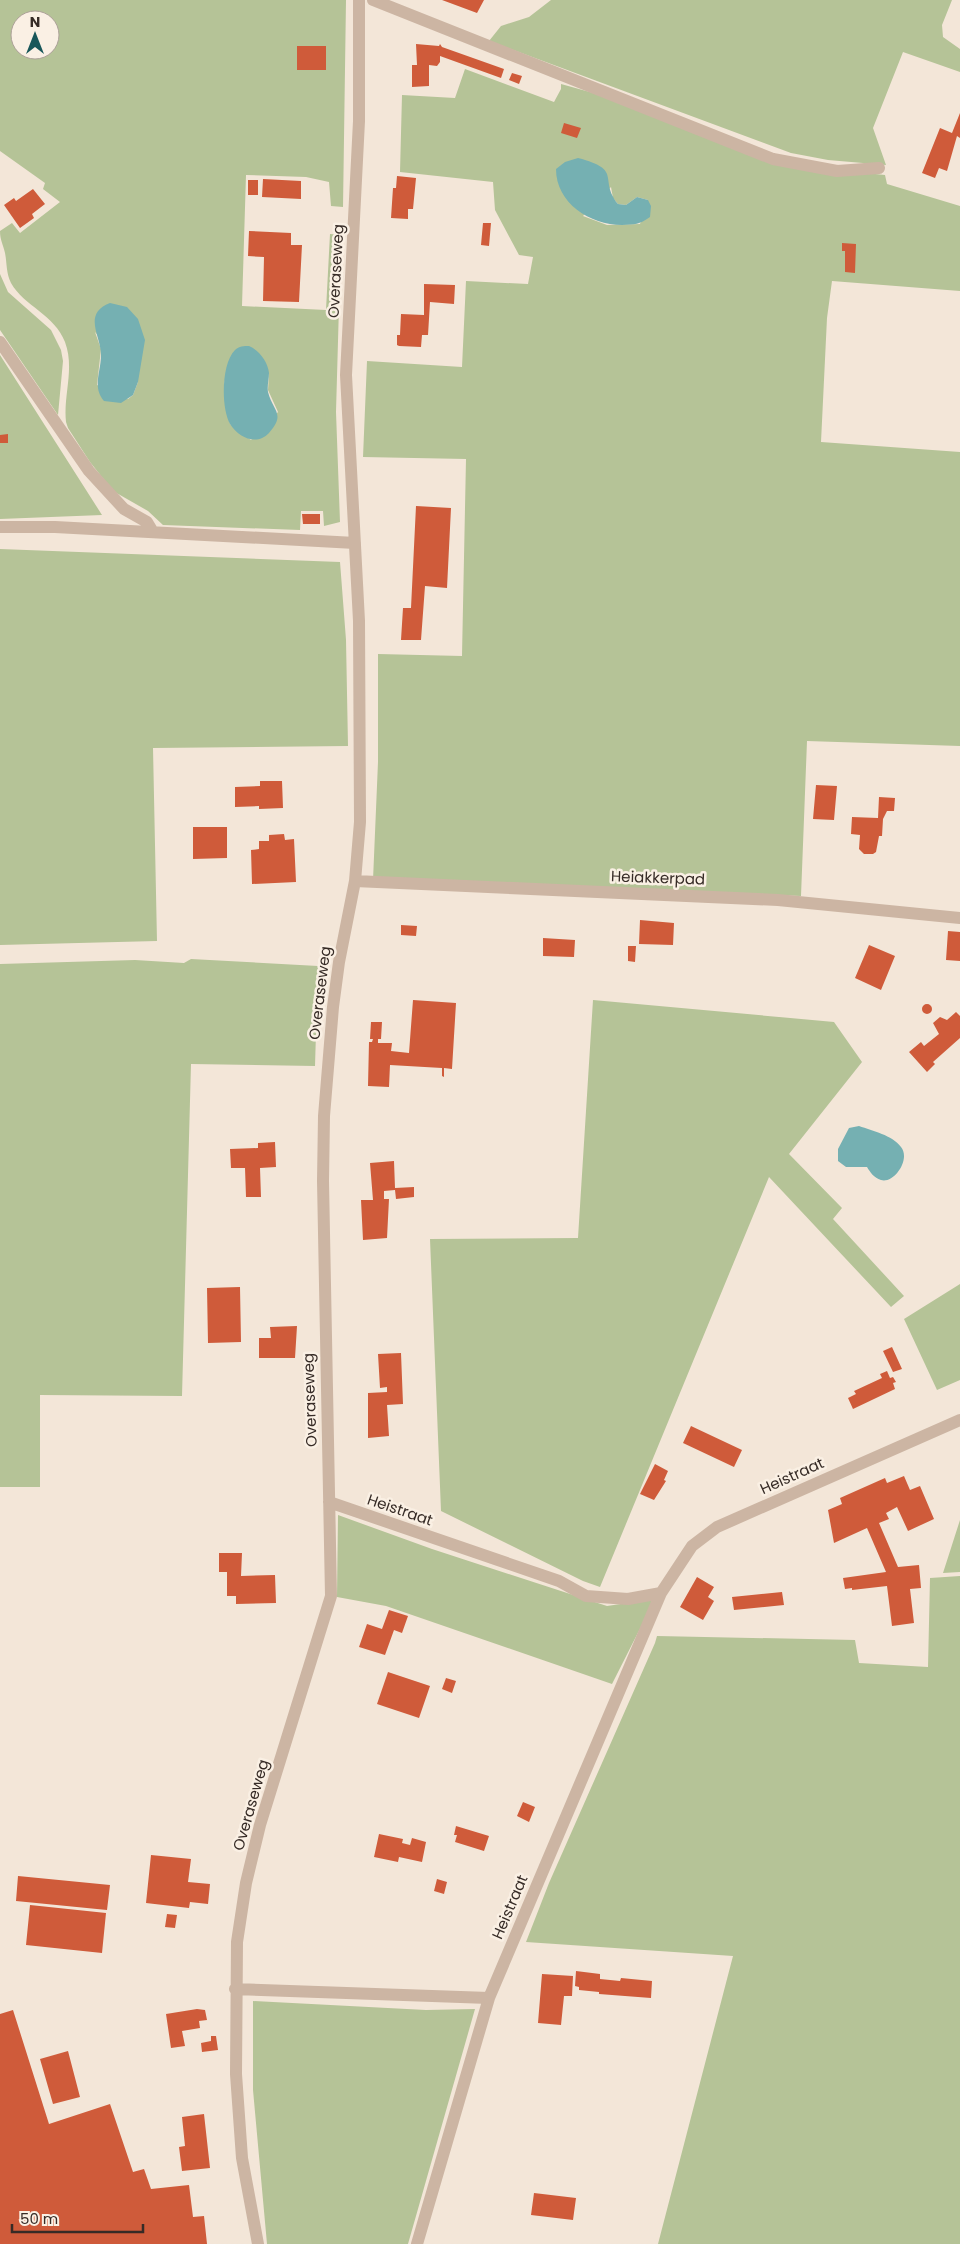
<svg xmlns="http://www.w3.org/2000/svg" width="960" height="2244" viewBox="0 0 960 2244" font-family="Poppins,sans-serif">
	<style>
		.green { fill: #b5c397; fill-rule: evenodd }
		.water { fill: #75b0b2 }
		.building { fill: #cf5b3a }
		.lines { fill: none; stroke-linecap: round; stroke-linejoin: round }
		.minor { stroke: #ccb5a3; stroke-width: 12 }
		.labels { text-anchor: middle; stroke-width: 5; stroke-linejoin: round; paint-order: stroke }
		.street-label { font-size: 15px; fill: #362b26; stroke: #faf0e4 }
	</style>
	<rect width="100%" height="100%" fill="#f3e6d8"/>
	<!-- green -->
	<path class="green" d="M0,0H346L343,207L331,206L329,182L306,177L246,175L242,306L326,310L330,234L341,235L336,412L340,522L324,526L323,511H301L300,530L163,525L148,511L113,491L90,462L68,428L66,422C63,395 75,369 65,342C55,315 24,306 11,283C6,273 7,263 5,253C3,244 0,240 0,231L12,223L20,233L60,202L43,189L45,183L0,151ZM20,20H50V50H20ZM95,332L138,382L133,395L128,399L97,385L101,349ZM230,360L269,374L268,390L278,412L251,440L230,424L224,384Z
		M551,0H952L942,25L943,37L960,49V72L903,52L873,128L886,165L828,160L791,153L489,41L501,26L529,17Z
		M465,69L554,102L561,89V84L615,99L788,162L827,169L885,175L887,184L960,206V291L832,281L827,318L821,442L960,452V746L807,741L801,896L373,880L378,762V654L462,656L466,459L363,457L367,361L462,367L466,281L528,284L533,257L519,255L495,210L493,182L400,172L402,95L455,98ZM611,187L613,198L618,204L626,205L637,197L648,200L640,224L607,225L583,216Z
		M0,274L8,292L51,330L61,350L63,361L58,415L0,330Z
		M0,355L102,515L0,519Z
		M0,549L340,562L346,640L348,746L153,748L157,941L0,945Z
		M191,959L318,966L315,1066L191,1064L182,1396L40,1395V1487H0V964L135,960L184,963Z
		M593,1000L834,1022L862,1062L789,1154L842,1208L833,1219L904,1296L891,1307L769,1177L600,1587L583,1581L441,1511L430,1239L578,1238Z
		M960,1284V1380L937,1390L904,1319Z
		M338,1515L432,1549L607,1606L655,1599L612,1684L386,1606L337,1597Z
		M960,1520V1572L943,1573Z
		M960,1576V2244H658L733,1956L526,1942L549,1883L655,1643L657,1636L855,1640L859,1663L928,1667L930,1578Z
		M253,2001L426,2010L475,2009L408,2244H267L253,2090Z"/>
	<!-- water -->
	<path class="water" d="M578,158C624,170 598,179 618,204L626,205L637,197L648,200L651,206L650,217C639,225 635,224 622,225C590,225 556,203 556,169L565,162Z
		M110,303L127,307L138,319L145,340L138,382L133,395L121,403L104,401C92,387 101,372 101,355C101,336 82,314 110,303Z
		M249,346C259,350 268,362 269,373C269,379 267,386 268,392C273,411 286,414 269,433C257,446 239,438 230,424C221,408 221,364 235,350C239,346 244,346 249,346Z
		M859,1126C873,1131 892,1135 901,1147C911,1159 894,1184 881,1180C874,1178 870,1172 867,1167H846L838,1161V1149L849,1128Z"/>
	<!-- building -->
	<path class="building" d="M442,0H484L477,13Z
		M416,44L439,46L440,44L442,47L504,69L501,78L440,56V62L437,66L429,65V86L412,87V65H417Z
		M297,46H326V70H297Z
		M512,73L522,76L519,84L509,80Z
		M960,113V138L957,136L947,171L939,168L935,178L922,173L940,128L952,133Z
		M564,123L581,128L577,138L561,133Z
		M397,176L416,178L413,209H408V219L391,218L393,188H396Z
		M263,179L301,181V199L262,197Z
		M248,180H258V195H248Z
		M33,189L45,204L32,214L34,218L20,228L4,205L14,198L16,201Z
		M483,223H491L489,246L481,245Z
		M249,231L291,233V245H302L299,302L263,301L264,257L248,256Z
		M842,243L856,244L855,273L845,272V251H842Z
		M424,284L455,285L454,304L430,302L428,335H422L421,347L399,346L397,345V335H400L401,314L424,315Z
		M8,434V443H0V435Z
		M416,506L451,508L447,588L425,586L421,640H401L403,608H411Z
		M302,514H320V524H303Z
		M260,781H282L283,808L259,809V806L235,807V787L260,786Z
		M816,785L837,786L834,820L813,819Z
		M879,797L895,798L894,811H887L883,819L882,836H879L876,852L873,854H864L859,849L860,835L851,834L852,817L878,818Z
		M193,827H227V858L193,859Z
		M284,834L285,840L294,839L296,882L252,884L251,850L259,849V841H269V835Z
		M640,920L674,923L673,945L639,944Z
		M401,925L417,926L416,936L401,935Z
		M948,931L960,932V961L946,960Z
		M543,938L575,940L574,957L543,956Z
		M869,945L895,956L881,990L855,978Z
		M628,946H636L635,962L628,961Z
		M413,1000L456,1003L452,1069L444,1068V1077L442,1076V1068L390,1065L389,1087L368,1086L369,1042H372L373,1039H370L371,1022H382L381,1039H378V1043H392L391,1051L409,1053Z
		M922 1009a5 5 0 1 1 10 0a5 5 0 1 1-10 0Z
		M956,1012L960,1016V1038L933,1062L935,1064L927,1072L909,1052L921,1042L924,1046L939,1034L933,1023L940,1017L947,1020Z
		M275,1142L276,1167L260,1168L261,1197H246L245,1168H231L230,1149L258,1148V1143Z
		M394,1161L395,1188L414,1187V1197L396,1199L395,1190L384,1191V1199H389L387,1238L363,1240L361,1200H373L370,1163Z
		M240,1287L241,1342L208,1343L207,1288Z
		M297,1326L295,1358H259V1338H271L270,1327Z
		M892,1347L902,1369L893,1372L883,1351Z
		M401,1353L403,1404L387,1405L389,1436L368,1438V1393L387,1392V1387L380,1388L378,1354Z
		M887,1371L890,1378L893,1377L896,1382L893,1383L895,1389L853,1409L848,1398L856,1394L854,1391L882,1378L880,1374Z
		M691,1426L742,1450L734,1467L683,1443Z
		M655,1464L668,1471L664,1480L666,1481L654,1500L640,1494Z
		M904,1476L910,1490L920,1486L934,1519L908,1531L897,1507L886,1513L889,1519L879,1523L898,1567L919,1565L921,1588L910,1589L914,1623L892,1626L887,1586L852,1590V1588L845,1589L843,1578L886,1572L867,1528L834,1543L828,1510L842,1504L840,1498L885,1478L887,1483Z
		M219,1553H242L241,1576L275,1575L276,1603L236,1604V1596H227V1572H219Z
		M697,1577L714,1587L708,1597L714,1601L703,1620L680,1607Z
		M782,1592L784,1605L734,1610L732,1597Z
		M389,1610L408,1616L402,1633L394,1630L385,1655L359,1647L367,1624L382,1629Z
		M388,1672L430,1686L419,1718L377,1704Z
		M446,1678L456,1681L452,1693L442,1689Z
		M523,1802L535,1807L529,1822L517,1816Z
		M456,1826L489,1836L484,1851L455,1842L457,1835H454Z
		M379,1834L403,1839L402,1843L410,1845L412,1838L426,1842L422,1862L399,1857L398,1862L374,1857Z
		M151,1855L191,1859L188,1882L210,1884L208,1904L190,1902L189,1908L146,1903Z
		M18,1876L110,1885L107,1910L16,1901Z
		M437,1879L447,1882L444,1894L434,1891Z
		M30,1905L106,1913L102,1953L26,1945Z
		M167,1914L177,1915L175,1928L165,1927Z
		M576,1971L600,1974V1979L620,1981L621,1978L652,1981L651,1998L599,1994V1992L579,1990V1987L575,1986Z
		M542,1974L573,1976L572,1996H564L561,2025L538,2023Z
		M197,2009L205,2010L207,2020L199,2021L200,2028L182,2031L185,2046L171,2048L166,2014Z
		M13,2010L49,2124L110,2104L133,2172L144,2169L151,2189L189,2185L193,2217L204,2216L207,2244H0V2014Z
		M211,2036H216L218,2050L202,2052L201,2043L211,2041Z
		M68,2051L80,2097L53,2104L40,2059Z
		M204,2114L210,2168L182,2171L179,2147L185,2146L182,2117Z
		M534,2193L576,2198L573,2220L531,2215Z"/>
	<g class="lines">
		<!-- minor -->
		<path class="minor" d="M373,0L773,159L837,171L879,168
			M0,342L89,471L124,509L147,522L153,532
			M0,527H55L355,543
			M355,881L778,900L960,918
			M329,1502L559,1581L586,1596L628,1599L661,1593
			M235,1989L489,1998
			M258,2244L242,2158L236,2074L237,1942L246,1883L260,1825L331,1596L323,1181L324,1116L333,1007L339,962L355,881L360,822L359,621L346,375L359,121V0
			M417,2244L489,1998L661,1593L692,1546L717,1527L960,1420"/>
	</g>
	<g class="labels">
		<!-- street labels -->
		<g class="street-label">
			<text transform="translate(336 271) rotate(-87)" y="5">Overaseweg</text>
			<text transform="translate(658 878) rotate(2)" y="5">Heiakkerpad</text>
			<text transform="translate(320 993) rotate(-83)" y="5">Overaseweg</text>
			<text transform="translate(310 1400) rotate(-92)" y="5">Overaseweg</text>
			<text transform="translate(792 1476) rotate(-24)" y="5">Heistraat</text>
			<text transform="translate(400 1510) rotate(19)" y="5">Heistraat</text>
			<text transform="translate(251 1805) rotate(-74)" y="5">Overaseweg</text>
			<text transform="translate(510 1907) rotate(-67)" y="5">Heistraat</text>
		</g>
	</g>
	<!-- north arrow -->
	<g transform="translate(35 35)"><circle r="24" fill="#faf0e4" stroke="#aca198"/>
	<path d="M0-4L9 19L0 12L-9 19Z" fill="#18575a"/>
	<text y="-8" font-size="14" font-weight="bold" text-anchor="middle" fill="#362b26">N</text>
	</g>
	<!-- scale -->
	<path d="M12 2224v8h131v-8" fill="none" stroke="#362b26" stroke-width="2.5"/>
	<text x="20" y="2224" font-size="15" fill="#362b26" stroke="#faf0e4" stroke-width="4" paint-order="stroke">50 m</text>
</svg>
